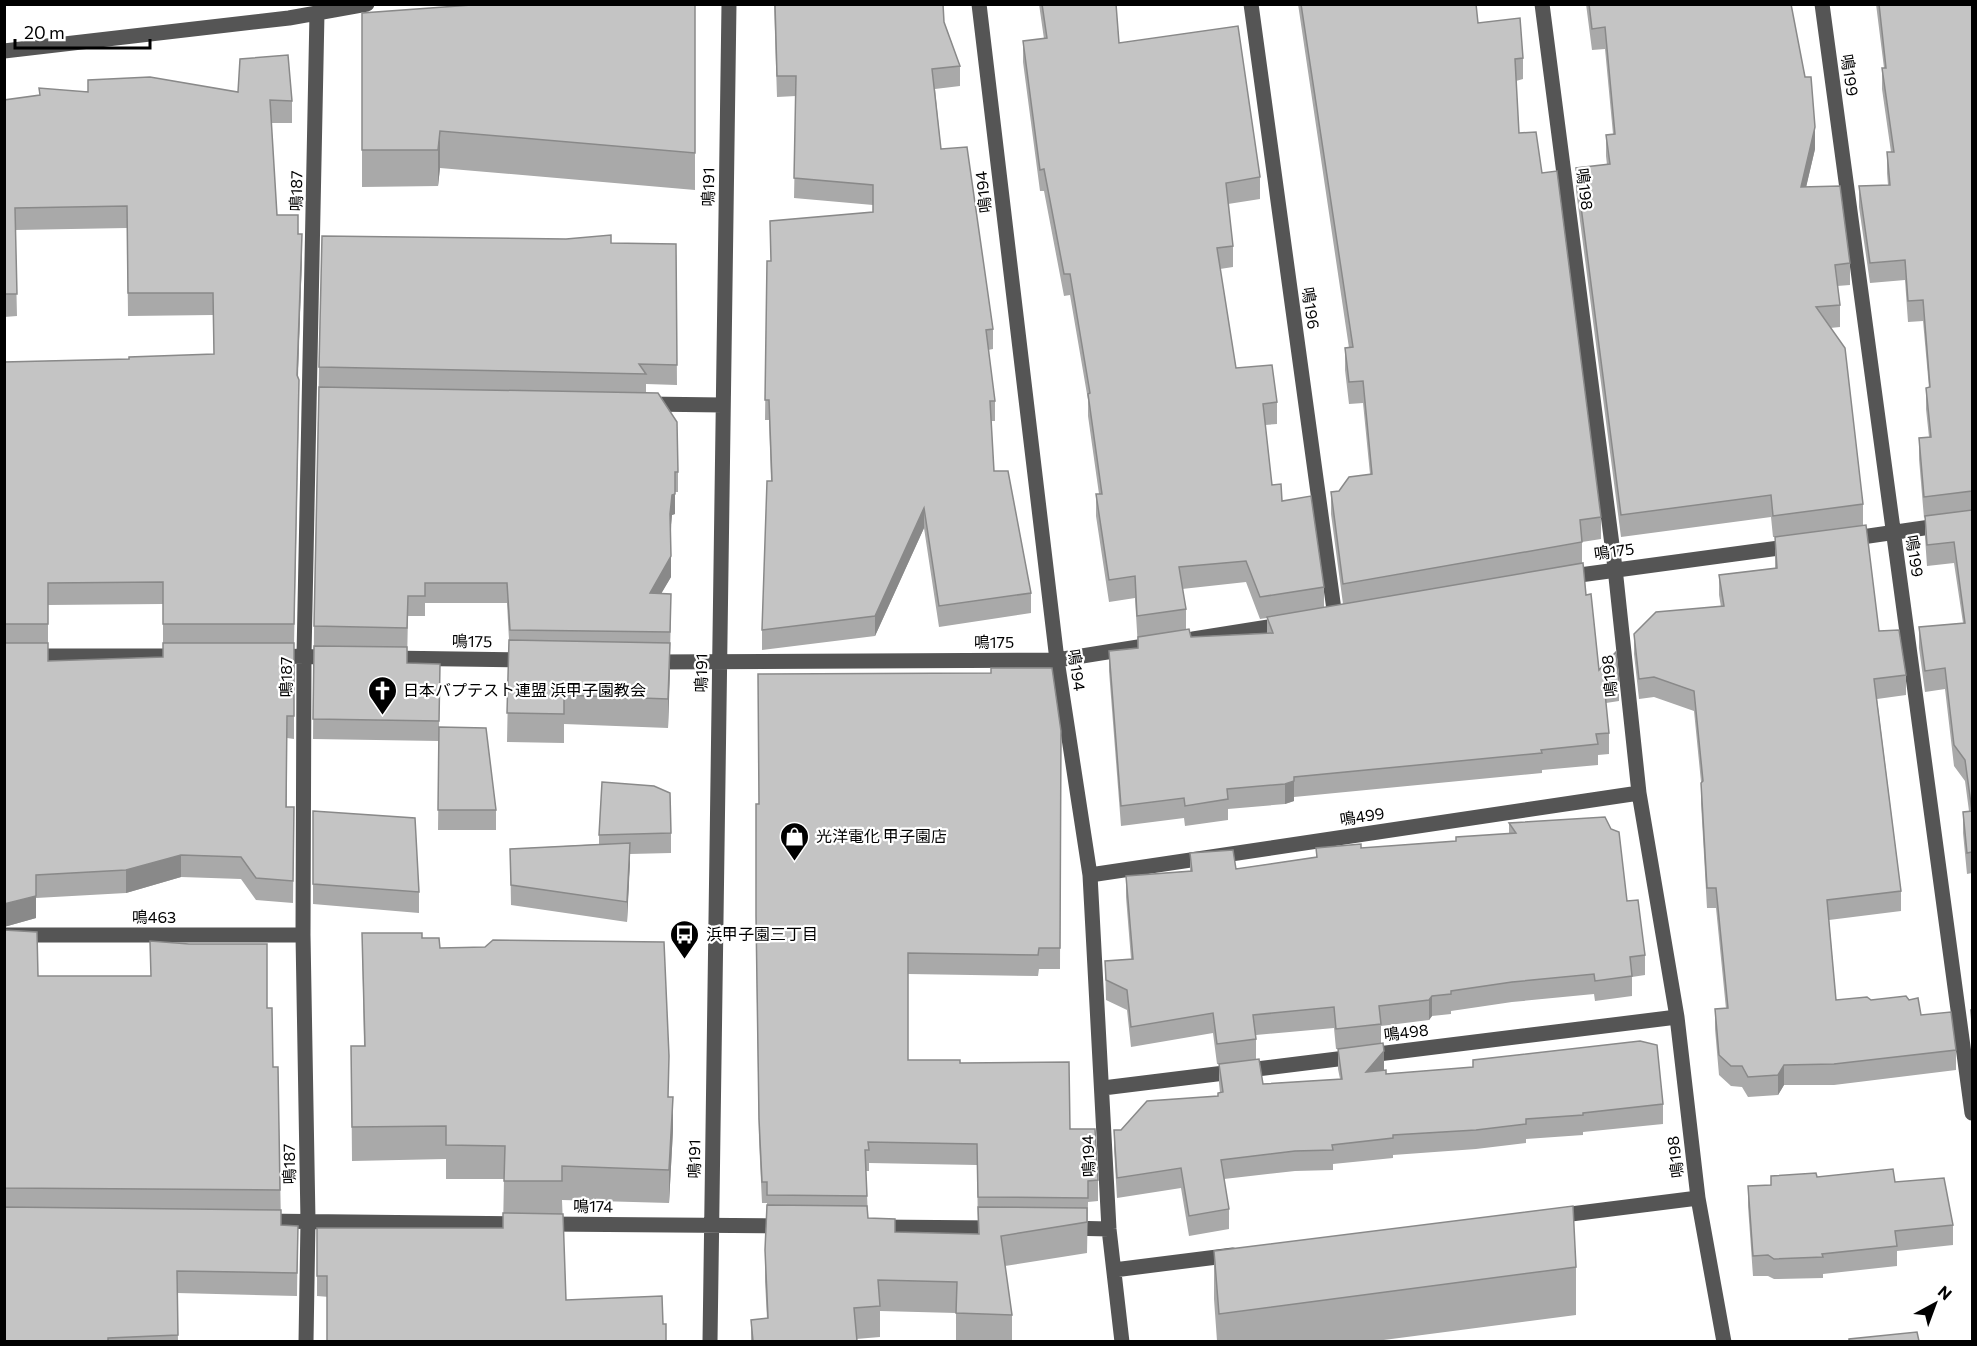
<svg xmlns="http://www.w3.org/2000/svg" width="1977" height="1346" viewBox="0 0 1977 1346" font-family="Commissioner,'Noto Sans JP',sans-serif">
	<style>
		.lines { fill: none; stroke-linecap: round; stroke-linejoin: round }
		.minor { stroke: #555; stroke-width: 15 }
		.wall { fill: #a9a9a9; fill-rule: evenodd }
		.shaded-wall { fill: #898989 }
		.building { fill: #c4c4c4; stroke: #898989; stroke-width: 1.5 }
		.labels { text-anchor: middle; stroke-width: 4.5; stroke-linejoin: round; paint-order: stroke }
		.street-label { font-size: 16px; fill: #000; stroke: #fff }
		.poi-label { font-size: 16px; fill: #000; stroke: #fff; text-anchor: start }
	</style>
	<rect width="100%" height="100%" fill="#fff"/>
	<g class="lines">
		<!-- minor -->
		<path class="minor" d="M979,4L1057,660L1090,875L1109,1229L1122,1342
			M1251,4L1335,617
			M1542,4L1615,568L1639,793L1677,1017L1698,1198L1724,1342
			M1822,4L1972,1113
			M4,51L289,18L367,4
			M646,404L723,405
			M1848,539L1972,521
			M1565,577L1794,546
			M1193,639L1287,624
			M4,656H183
			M276,656L333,657
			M387,658L528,660
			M651,662L1057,660L1157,644
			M1090,875L1639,793
			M4,935H303
			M1103,1088L1677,1017
			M1555,1216L1698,1198
			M260,1221L521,1224
			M545,1224L785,1226
			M875,1227L998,1228
			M1067,1228L1109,1229
			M1114,1270L1233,1255
			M306,1342L308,1221L303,935L304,656L317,13
			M710,1342L729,4"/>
	</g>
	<!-- wall -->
	<path class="wall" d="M469,4H695V190L440,168L438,186L362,187V13L469,6Z
		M774,4H943L944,22L960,66V86L935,89L941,149L993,329V349L988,350L995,401V421H991L994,471L1031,593V613L939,627L924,528L875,636L762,650V630L771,481L769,420H765L767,261H771L770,221L873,212V205L794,198L796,96L777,97Z
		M1039,4H1116L1119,43L1260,177V199L1228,204L1233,246V267L1220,269L1236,368L1277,402V424L1265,425L1272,485L1282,501L1324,587V608L1343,604L1331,514V492L1339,491L1370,474L1363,403L1349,404L1345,370V348H1349L1298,4H1476L1478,23L1523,58V79L1516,81L1519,133L1601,517V539L1582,542V564L1586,595L1599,670L1619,681V701L1606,703L1609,733V754L1598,755V765L1542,770V773L1294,797V801L1285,804L1228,809V820L1185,826L1184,818L1121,826L1109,671V651L1138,648L1135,598L1109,602L1096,516V494H1099L1088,416V400L1070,295L1064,296L1044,191H1040L1023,62V41L1044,39ZM1246,582L1260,619L1267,618V633L1191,637L1186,630V609L1182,589Z
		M1586,4H1791L1815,149L1806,187L1850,263V285L1837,286L1840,305V327L1830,328L1863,504V525L1879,631L1906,675V695L1877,699L1901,891V911L1829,920L1836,1000H1871L1921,1015L1956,1050V1070L1834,1085H1784L1778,1095L1748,1097L1742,1087L1731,1086L1719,1075L1715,1029V1009H1726L1716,908H1707L1701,803V782L1694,711L1654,697L1639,699L1634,654V634L1721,607L1719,595V575L1775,568V537H1773L1771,517L1621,537L1576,190V168L1607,165L1606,156V135L1613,134L1605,49L1592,50Z
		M1876,4H1972V873L1967,874L1963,833V812L1969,811L1965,781L1954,766L1945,689L1925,692L1919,648V627L1963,623L1954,563L1927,566L1925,537V517L1924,518L1919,459V438L1929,437L1926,409V388H1929L1923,321L1908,322L1905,280L1870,283L1859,207V186L1888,185L1887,173V152H1891L1882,89V68H1884Z
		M88,80L238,92L292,101V123H271L277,215L298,234L302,256L298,377L299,403L294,646V739L287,738V807H294L293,903L256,900L241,879L181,877L126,893L36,898V918L4,927V362L129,359L214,354L213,315L128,316L127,228L15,230L17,316L4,317V100L88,91ZM163,604V657L48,661V605Z
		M611,243L676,244L677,385L646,384V393L678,472V492H675V514L672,515L671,530V577L661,593L671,614L668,728L564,724V743L507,742L509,640L507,603H425V616H408L407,663L440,664L439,727L496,810V830H438L439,741L313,739L314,626L319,367Z
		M1061,731L1060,969H1039L1038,976L908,974V1060L960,1063L1098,1180V1201L1088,1202L1087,1253L1005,1266L1012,1315V1341H956V1313L880,1311V1337L856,1339L857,1341H751V1320L767,1319L765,1281V1250L767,1203H762L759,1140L756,937L759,804ZM869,1163L977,1165L978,1234L895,1232L868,1218L866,1171H869Z
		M313,811L419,892V913L313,904Z
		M1509,823L1627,901L1645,955V975L1632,977V996L1595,1001L1594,994L1512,1002L1451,1011V1014L1432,1016L1429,1020L1381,1026V1044L1384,1070L1386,1074L1473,1067V1060L1663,1104V1124L1583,1132V1135L1526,1139V1143L1476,1149L1393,1155V1158L1333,1164V1170L1295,1171L1224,1179L1229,1209V1229L1189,1236L1181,1188L1117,1198L1114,1149V1130H1121L1218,1096L1220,1093L1219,1083V1064H1217L1213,1033L1131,1047L1127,1010L1106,1000L1105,961L1131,959L1126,897V876L1190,871V853L1236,869L1316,857V848H1361L1456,841L1509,834ZM1334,1028L1336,1049H1338V1069L1340,1079L1263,1084L1256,1059V1035Z
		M671,833V853L630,854L627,922L511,905L510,849L599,844V835Z
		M4,930L38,976L267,1008L273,1067H278L281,1225L298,1226L297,1296L177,1293L178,1341H4Z
		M362,933L422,938L440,948L669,1097L673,1130L669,1203L562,1200L566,1300L663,1324L317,1296V1228H503L504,1179H446V1159L352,1161L351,1046H364Z
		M1971,1010H1972V1044L1971,1031Z
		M1817,1177L1895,1182L1953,1225V1245L1897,1251V1266L1823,1274V1278L1774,1279L1768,1276H1753L1748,1206V1186L1771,1185Z
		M1214,1251L1576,1267V1315L1376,1341H1217L1214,1299Z"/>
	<!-- shaded-wall -->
	<path class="shaded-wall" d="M1815,127V149L1801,209V187Z
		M440,131V168L438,186V150Z
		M302,234V256L297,397V375Z
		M675,494V514L672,515L670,534V514L672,495Z
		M924,508V528L875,636V616Z
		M671,556V577L650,613V593Z
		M670,643V672L668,728V699Z
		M1294,781V801L1285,804V784Z
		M630,843V863L627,922V902Z
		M181,855V877L126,893V870Z
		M36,896V918L4,927V904Z
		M1432,996V1016L1429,1020V1000Z
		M1384,1051V1071L1366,1072Z
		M1784,1065V1085L1778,1095V1075Z
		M673,1097V1130L669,1203V1170Z"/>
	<!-- building -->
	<path class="building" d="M471,4H695V153L440,131L438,150H362V13L471,5Z
		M775,4H943L944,22L960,66L932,69L941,149L967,147L993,329L986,330L995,401H990L994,471H1008L1031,593L939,606L924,508L875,616L762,630L767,481H772L769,400H765L767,261H771L770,221L873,212V185L794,178L796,76H777Z
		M1042,4H1116L1119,43L1238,26L1260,177L1226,183L1233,246L1217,248L1236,368L1272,365L1277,402L1263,404L1272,485L1281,484L1282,501L1311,496L1324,587L1260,597L1246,561L1179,567L1186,609L1137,616L1135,576L1109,580L1096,494H1102L1088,394L1090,393L1070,274H1064L1044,169L1040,170L1023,41L1047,38Z
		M1301,4H1476L1478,23L1520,18L1523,58L1515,59L1519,133L1536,132L1542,173L1557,171L1601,517L1580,520L1582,542L1343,584L1331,492L1339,491L1349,477L1372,474L1363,381L1349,382L1345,348L1353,347Z
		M1589,4H1791L1805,77H1811L1815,127L1801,187L1840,186L1850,263L1835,265L1840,305L1816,307L1845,348L1863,504L1773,516L1771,495L1621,515L1576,168L1610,164L1606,135L1615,134L1605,27L1592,29Z
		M1879,4H1972V491L1924,497L1919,438L1931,437L1926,388L1930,387L1923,300L1908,301L1905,260L1870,263L1859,186L1890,185L1887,152H1894L1882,68H1886Z
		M288,55L292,101L270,100L277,215H298V234H302L297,375L299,380L294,624H163V582L48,583V624H4V362L129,359V357L214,354L213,293H128L127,206L15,208L17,294H4V100L40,95L39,88L88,92V80L150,77L238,92L240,59Z
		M611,235V243L676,244L677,365L639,364L646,374L319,367L322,236L566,239Z
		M319,387L658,393L677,422L678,472H675V494L672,495L670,514L671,556L650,593L671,594L670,632L510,630L507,583H425V596H408L407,628L314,626Z
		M1972,510V852L1967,853L1963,812L1972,811L1965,760L1954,745L1945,668L1925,671L1919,627L1965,623L1954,542L1927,545L1925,516Z
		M1866,525L1879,631L1899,630L1906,675L1874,679L1901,891L1827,900L1836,1000L1867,997L1871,1000L1906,996L1909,1000L1918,998L1921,1015L1951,1012L1956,1050L1834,1064L1784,1065L1778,1075L1748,1077L1742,1066H1731L1719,1055L1715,1009L1728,1008L1716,888H1707L1701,783L1703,781L1694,691L1654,677L1639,679L1634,634L1656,612L1724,606L1719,575L1777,568L1775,537Z
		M1583,563L1586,595L1591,594L1599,670L1616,652L1619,681L1604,683L1609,733L1596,734L1598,744L1541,750L1542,753L1294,777V781L1285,784L1227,789L1228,799L1185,806L1184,798L1121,806L1109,651L1138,648V637L1189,629L1191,637L1273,633L1267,617Z
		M509,640L670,643L668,699L564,695V714L507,713Z
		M4,643H48V661L163,657V643H294V716H287L286,807H294L293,881L256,878L241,857L181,855L126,870L36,875V896L4,904Z
		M314,646L407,647V663L440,664L439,721L313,719Z
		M991,668H1052L1061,731L1060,948H1039L1038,955L908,953V1060H960V1063L1069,1062L1070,1129H1095L1098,1180L1088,1181V1198L978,1197L977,1144L868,1142L869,1150H865L867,1196L767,1195V1182H762L759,1119L756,916V804H759L758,674L991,673Z
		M439,727L486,728L496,810H438Z
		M602,782L654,786L670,793L671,833L599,835Z
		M313,811L415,818L419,892L313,884Z
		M1605,817L1611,829L1619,832L1627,901L1638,900L1645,955L1630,957L1632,976L1595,981L1594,974L1512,982L1451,991V994L1432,996L1429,1000L1379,1006L1381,1024L1336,1029L1334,1007L1253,1015L1256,1039L1217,1044L1213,1013L1131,1027L1127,990L1106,980L1105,961L1133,959L1126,876L1192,871L1190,853L1233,850L1236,869L1317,857L1316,848L1361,844V848L1456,841V837L1516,833L1509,823Z
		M630,843L627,902L511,885L510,849Z
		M4,930L37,932L38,976H151L150,941L189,944H267V1008H272L273,1067H278L280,1190L4,1188Z
		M362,933H422V938H439L440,948L485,947L493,940L664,942L669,1056L668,1097H673L669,1170L562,1166V1181H504L505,1146L446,1145V1126L352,1127L351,1046H365Z
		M1971,1010H1972V1023Z
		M1640,1041L1657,1045L1663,1104L1583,1113V1115L1526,1119V1124L1476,1130L1393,1135V1138L1332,1145L1333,1150L1295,1151L1221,1160L1229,1209L1189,1216L1181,1168L1117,1178L1114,1130H1121L1147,1101L1218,1096V1093L1223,1092L1219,1064L1259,1059L1263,1084L1342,1079L1338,1049L1383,1043L1384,1051L1366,1072L1386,1070V1074L1473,1067V1060Z
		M1893,1169L1895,1182L1944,1178L1953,1225L1895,1231L1897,1246L1822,1254L1823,1257L1774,1259L1768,1255L1753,1256L1748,1186L1771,1185V1176L1816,1173L1817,1177Z
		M767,1205L867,1206L868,1218L895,1219V1232L979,1234L978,1207L1087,1208V1222L1001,1236L1012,1315L956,1313L957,1282L878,1280L880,1306L854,1308L857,1341H753L751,1320L768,1318L765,1250Z
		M1573,1206L1576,1267L1219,1314L1214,1251Z
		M4,1207L281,1210V1225L298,1226L297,1273L177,1271L178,1335L108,1338V1341H4Z
		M503,1213L563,1214L566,1300L662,1296L663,1324H666V1341H327V1276H317V1228H503Z
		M1917,1332L1919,1341H1849V1339Z"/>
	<!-- icons -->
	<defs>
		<symbol id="church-pin" viewBox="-11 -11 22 30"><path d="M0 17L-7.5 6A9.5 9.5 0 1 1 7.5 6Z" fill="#000" stroke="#fff"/><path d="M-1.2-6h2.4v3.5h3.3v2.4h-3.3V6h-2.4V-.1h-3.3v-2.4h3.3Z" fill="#fff"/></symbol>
		<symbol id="shop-pin" viewBox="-11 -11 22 30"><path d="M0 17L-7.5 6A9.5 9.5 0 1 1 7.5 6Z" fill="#000" stroke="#fff"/><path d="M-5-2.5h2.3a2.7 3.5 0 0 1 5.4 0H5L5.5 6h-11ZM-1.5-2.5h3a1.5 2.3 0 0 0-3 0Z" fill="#fff"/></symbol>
		<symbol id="bus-pin" viewBox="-11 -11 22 30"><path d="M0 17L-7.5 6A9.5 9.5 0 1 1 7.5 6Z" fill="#000" stroke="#fff"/><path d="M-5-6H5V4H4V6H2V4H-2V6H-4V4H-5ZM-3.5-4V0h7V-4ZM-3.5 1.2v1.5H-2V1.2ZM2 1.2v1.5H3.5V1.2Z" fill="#fff"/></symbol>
	</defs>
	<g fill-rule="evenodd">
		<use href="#church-pin" x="366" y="674" width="33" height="45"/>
		<use href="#shop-pin" x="778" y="820" width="33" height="45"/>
		<use href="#bus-pin" x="668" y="918" width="33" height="45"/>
	</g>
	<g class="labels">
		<!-- street labels -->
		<g class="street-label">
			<text transform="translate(1850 75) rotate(82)" y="6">鳴199</text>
			<text transform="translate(708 187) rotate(-89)" y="6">鳴191</text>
			<text transform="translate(1585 189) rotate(83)" y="6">鳴198</text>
			<text transform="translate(296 191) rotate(-89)" y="6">鳴187</text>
			<text transform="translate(983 192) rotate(-97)" y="6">鳴194</text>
			<text transform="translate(1311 308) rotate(82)" y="6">鳴196</text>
			<text transform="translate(1614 551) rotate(-8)" y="6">鳴175</text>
			<text transform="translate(1915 556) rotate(81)" y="6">鳴199</text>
			<text transform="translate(472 641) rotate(1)" y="6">鳴175</text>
			<text x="994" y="648">鳴175</text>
			<text transform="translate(1077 670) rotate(82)" y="6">鳴194</text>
			<text transform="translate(701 673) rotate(-89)" y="6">鳴191</text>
			<text transform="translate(1609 676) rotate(-96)" y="6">鳴198</text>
			<text transform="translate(286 677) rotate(-90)" y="6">鳴187</text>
			<text transform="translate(1362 816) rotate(-9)" y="6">鳴499</text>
			<text x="154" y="923">鳴463</text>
			<text transform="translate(1406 1032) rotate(-7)" y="6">鳴498</text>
			<text transform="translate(1088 1156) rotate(-93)" y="6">鳴194</text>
			<text transform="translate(1675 1157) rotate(-97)" y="6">鳴198</text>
			<text transform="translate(694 1159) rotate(-89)" y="6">鳴191</text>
			<text transform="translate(289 1164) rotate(-91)" y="6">鳴187</text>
			<text transform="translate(593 1206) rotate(1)" y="6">鳴174</text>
		</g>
		<!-- poi labels -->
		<g class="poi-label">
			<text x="403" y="696">日本バプテスト連盟 浜甲子園教会</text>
			<text x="816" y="842">光洋電化 甲子園店</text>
			<text x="706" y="940">浜甲子園三丁目</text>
		</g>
	</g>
	<!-- border -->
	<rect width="1977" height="1346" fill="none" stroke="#000000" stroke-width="12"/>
	<!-- north arrow -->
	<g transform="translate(1935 1304) rotate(41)" stroke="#ffffff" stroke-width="4.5" paint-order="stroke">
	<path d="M0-4.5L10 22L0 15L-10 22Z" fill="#000000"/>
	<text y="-9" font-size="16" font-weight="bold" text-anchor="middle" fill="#000000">N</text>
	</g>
	<!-- scale -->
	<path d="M15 39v9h135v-9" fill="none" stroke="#000000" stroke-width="3"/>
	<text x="24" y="39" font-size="18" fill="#000000" stroke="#ffffff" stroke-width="4.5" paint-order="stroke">20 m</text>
</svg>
